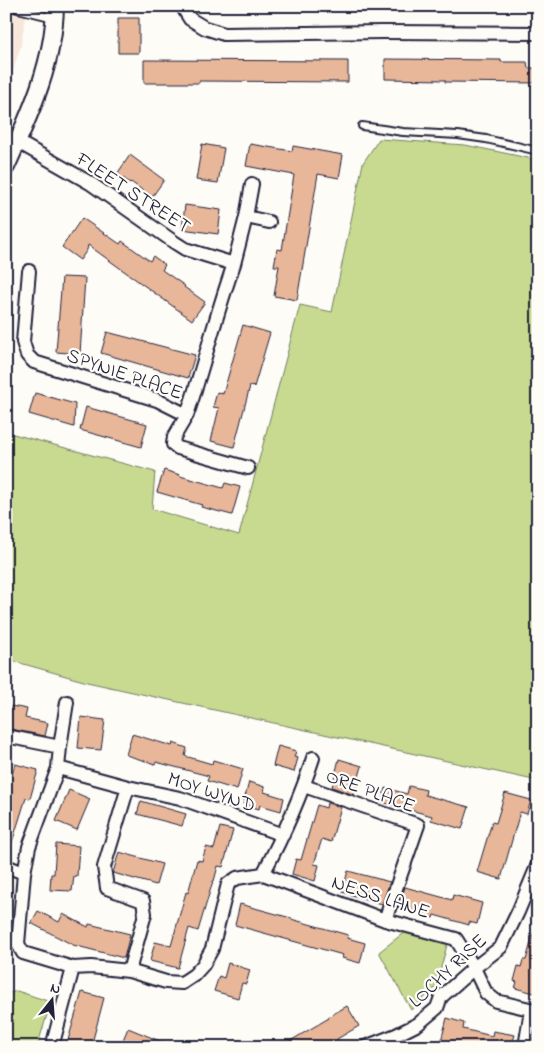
<svg xmlns="http://www.w3.org/2000/svg" width="544" height="1053" viewBox="0 0 544 1053" font-family="'Indie Flower',sans-serif">
	<style>
		.built { fill: #f7e7db }
		.green { fill: #c7da8f; stroke: #747e65 }
		.building { fill: #e8b699; stroke: #22223b }
		.lines { fill: none; stroke-linecap: round; stroke-linejoin: round }
		.service-casing { stroke: #22223b; stroke-width: 10 }
		.minor-casing { stroke: #22223b; stroke-width: 16 }
		.tertiary-casing { stroke: #22223b; stroke-width: 20 }
		.service { stroke: #fdfcf7; stroke-width: 6 }
		.minor { stroke: #fdfcf7; stroke-width: 12 }
		.tertiary { stroke: #fdfcf7; stroke-width: 16 }
		.labels { text-anchor: middle; stroke-width: 4.5; stroke-linejoin: round; paint-order: stroke }
		.street-label { font-size: 20px; fill: #22223b; stroke: #fdfcf7 }
	</style>
	<rect width="100%" height="100%" fill="#fdfcf7"/>
	<filter id="ink" filterUnits="userSpaceOnUse"><feTurbulence type="fractalNoise" baseFrequency=".02" numOctaves="2"/><feDisplacementMap in="SourceGraphic" scale="10" xChannelSelector="R" yChannelSelector="G"/><feConvolveMatrix kernelMatrix="1 2 1 2 8 2 1 2 1" color-interpolation-filters="sRGB"/></filter>
	<g filter="url(#ink)">
		<!-- built -->
		<path class="built" d="M6,6H27L21,45L6,93Z"/>
		<!-- green -->
		<path class="green" d="M379,139L465,145L538,160V781L87,682L6,659V432L155,472L152,509L239,535L300,305L332,312L363,163Z
			M406,931L448,941L436,987L411,1010L379,952Z
			M17,991L51,1002L37,1047H6V994Z"/>
		<!-- building -->
		<path class="building" d="M118,18H139V53H118Z
			M385,59L501,60V62H527L528,68H538V83L445,82V80L385,79Z
			M144,60L348,61V82L199,81V83H144Z
			M202,144L224,148L218,183L196,180Z
			M250,144L292,151L293,146L343,155L339,178L318,174L297,300L274,296L279,266H274L277,249L282,250L294,175L246,166Z
			M130,155L164,180L152,197L131,182L130,183L117,174Z
			M185,205L221,210L218,234L182,229Z
			M82,218L120,244L122,241L150,261L153,256L165,265L162,270L185,286L184,287L205,302L192,320L88,245L87,250L80,260L62,247Z
			M62,277L85,278L80,354L56,352Z
			M243,325L270,333L254,387L250,386L234,447L211,441L219,408L213,407L217,392L223,394Z
			M107,332L195,355L188,378L101,353Z
			M35,393L75,404L74,427L29,414Z
			M86,407L147,424L141,447L80,430Z
			M164,470L180,475V476L223,488L225,483L240,487L232,515L201,507L202,505L157,492Z
			M11,706L27,709L25,718L48,723L45,736L6,728Z
			M81,717L105,720L101,750L78,748Z
			M132,734L172,746L173,743L187,748L185,756L212,764L213,760L243,769L237,790L207,781L209,776L156,762L155,764L126,755Z
			M278,746L296,751L294,757L298,758L294,772L273,766Z
			M339,759L362,766L354,795L332,787Z
			M15,764L38,770L30,799L26,798L9,852L6,851V795Z
			M249,782L265,787L264,792L284,798L281,811L260,805L259,809L243,804Z
			M409,786L426,790L425,795L469,807L462,829L431,820L432,816L382,802L385,788L407,794Z
			M69,790L90,799L77,830L56,821Z
			M505,793L531,800L527,814L520,812L501,879L477,872L492,822L496,823Z
			M141,801L186,814L182,826L137,814Z
			M327,803L341,807L331,842L322,839L314,864L319,865L315,881L292,874L296,859L301,860L317,805L326,808Z
			M220,827L233,830L223,867L218,866L214,881H213L198,931L189,928L178,968L150,961L155,942L171,946L186,892L188,893L197,860L202,861L206,847L214,849Z
			M56,844L79,846L77,876H74L72,891L50,890L51,874H54Z
			M119,852L162,864L156,885L113,873Z
			M348,871L390,882L382,904L342,892Z
			M405,887L452,900L453,895L482,903L477,924L469,922V925L434,915L433,918L398,908Z
			M240,904L291,918V919L348,935L347,938L365,943L360,963L342,958L343,955L235,925Z
			M38,911L59,922L63,914L88,927L89,924L130,934L124,958L73,945L31,923Z
			M534,932L538,933V994L515,988L517,982L514,981L518,966L521,967L523,960H526Z
			M228,963L250,970L246,984L242,983L238,998L214,991L219,976L224,978Z
			M82,992L104,998L91,1047H66Z
			M347,1006L359,1026L337,1039L338,1041L328,1047H280L329,1018L328,1017Z
			M447,1018L464,1023L463,1029L492,1036L493,1031L515,1035L513,1041L516,1042L515,1047H462L441,1041Z
			M128,1028L172,1046V1047H120Z"/>
		<g class="lines">
			<defs>
				<path id="service" d="M6,6L54,18
					M362,126L403,132L458,135L486,139L538,151"/>
				<path id="minor" d="M182,6L190,19L205,28L224,34L383,32L538,33
					M18,142L90,183L174,242L185,249L234,264L246,217L252,184
					M246,217L269,222
					M29,271L23,342L27,355L34,362L157,400L187,415L174,437L173,444L178,448L248,468
					M187,415C204,365 216,314 234,264
					M67,702L60,747L58,768L29,847L24,873L18,944L23,953L73,968L91,967L129,971L166,982L182,983L194,975L203,965L212,949L228,884L237,878L263,874C283,836 300,799 313,758
					M6,736L60,747
					M58,768L128,787L180,798L283,835
					M304,786L418,825L385,920
					M128,787L104,867L107,888L143,901L145,914L129,971
					M6,866L24,873
					M263,874L385,920L456,939L474,968L486,993L496,1001L538,1011
					M52,1047L73,968
					M365,1047L396,1035L418,1024L437,1008L441,997L474,968L501,947L518,912L538,864
					M525,1047L531,1010"/>
				<path id="tertiary" d="M6,167C29,116 54,64 55,6"/>
			</defs>
			<!-- service casing -->
			<use href="#service" class="service-casing"/>
			<!-- minor casing -->
			<use href="#minor" class="minor-casing"/>
			<!-- tertiary casing -->
			<use href="#tertiary" class="tertiary-casing"/>
			<!-- service -->
			<use href="#service" class="service"/>
			<!-- minor -->
			<use href="#minor" class="minor"/>
			<!-- tertiary -->
			<use href="#tertiary" class="tertiary"/>
		</g>
	</g>
	<g class="labels">
		<!-- street labels -->
		<g class="street-label">
			<text transform="translate(134 192) rotate(33)" y="7">FLEET STREET</text>
			<text transform="translate(125 373) rotate(19)" y="7">SPYNIE PLACE</text>
			<text transform="translate(371 790) rotate(20)" y="7">ORE PLACE</text>
			<text transform="translate(212 791) rotate(18)" y="7">MOY WYND</text>
			<text transform="translate(381 896) rotate(18)" y="7">NESS LANE</text>
			<text transform="translate(447 970) rotate(-43)" y="7">LOCHY RISE</text>
		</g>
	</g>
	<!-- margin -->
	<rect width="544" height="1053" fill="none" stroke="#fdfcf7" stroke-width="25"/>
	<rect x="12" y="12" width="519" height="1028" fill="none" stroke="#22223b" stroke-width="2" filter="url(#ink)"/>
	<!-- north arrow -->
	<g transform="translate(52 1000) rotate(17)" stroke="#fdfcf7" stroke-width="4" paint-order="stroke">
	<path d="M0-4L9 19L0 12L-9 19Z" fill="#22223b"/>
	<text y="-8" font-size="14" font-weight="bold" text-anchor="middle" fill="#22223b">N</text>
	</g>
</svg>
